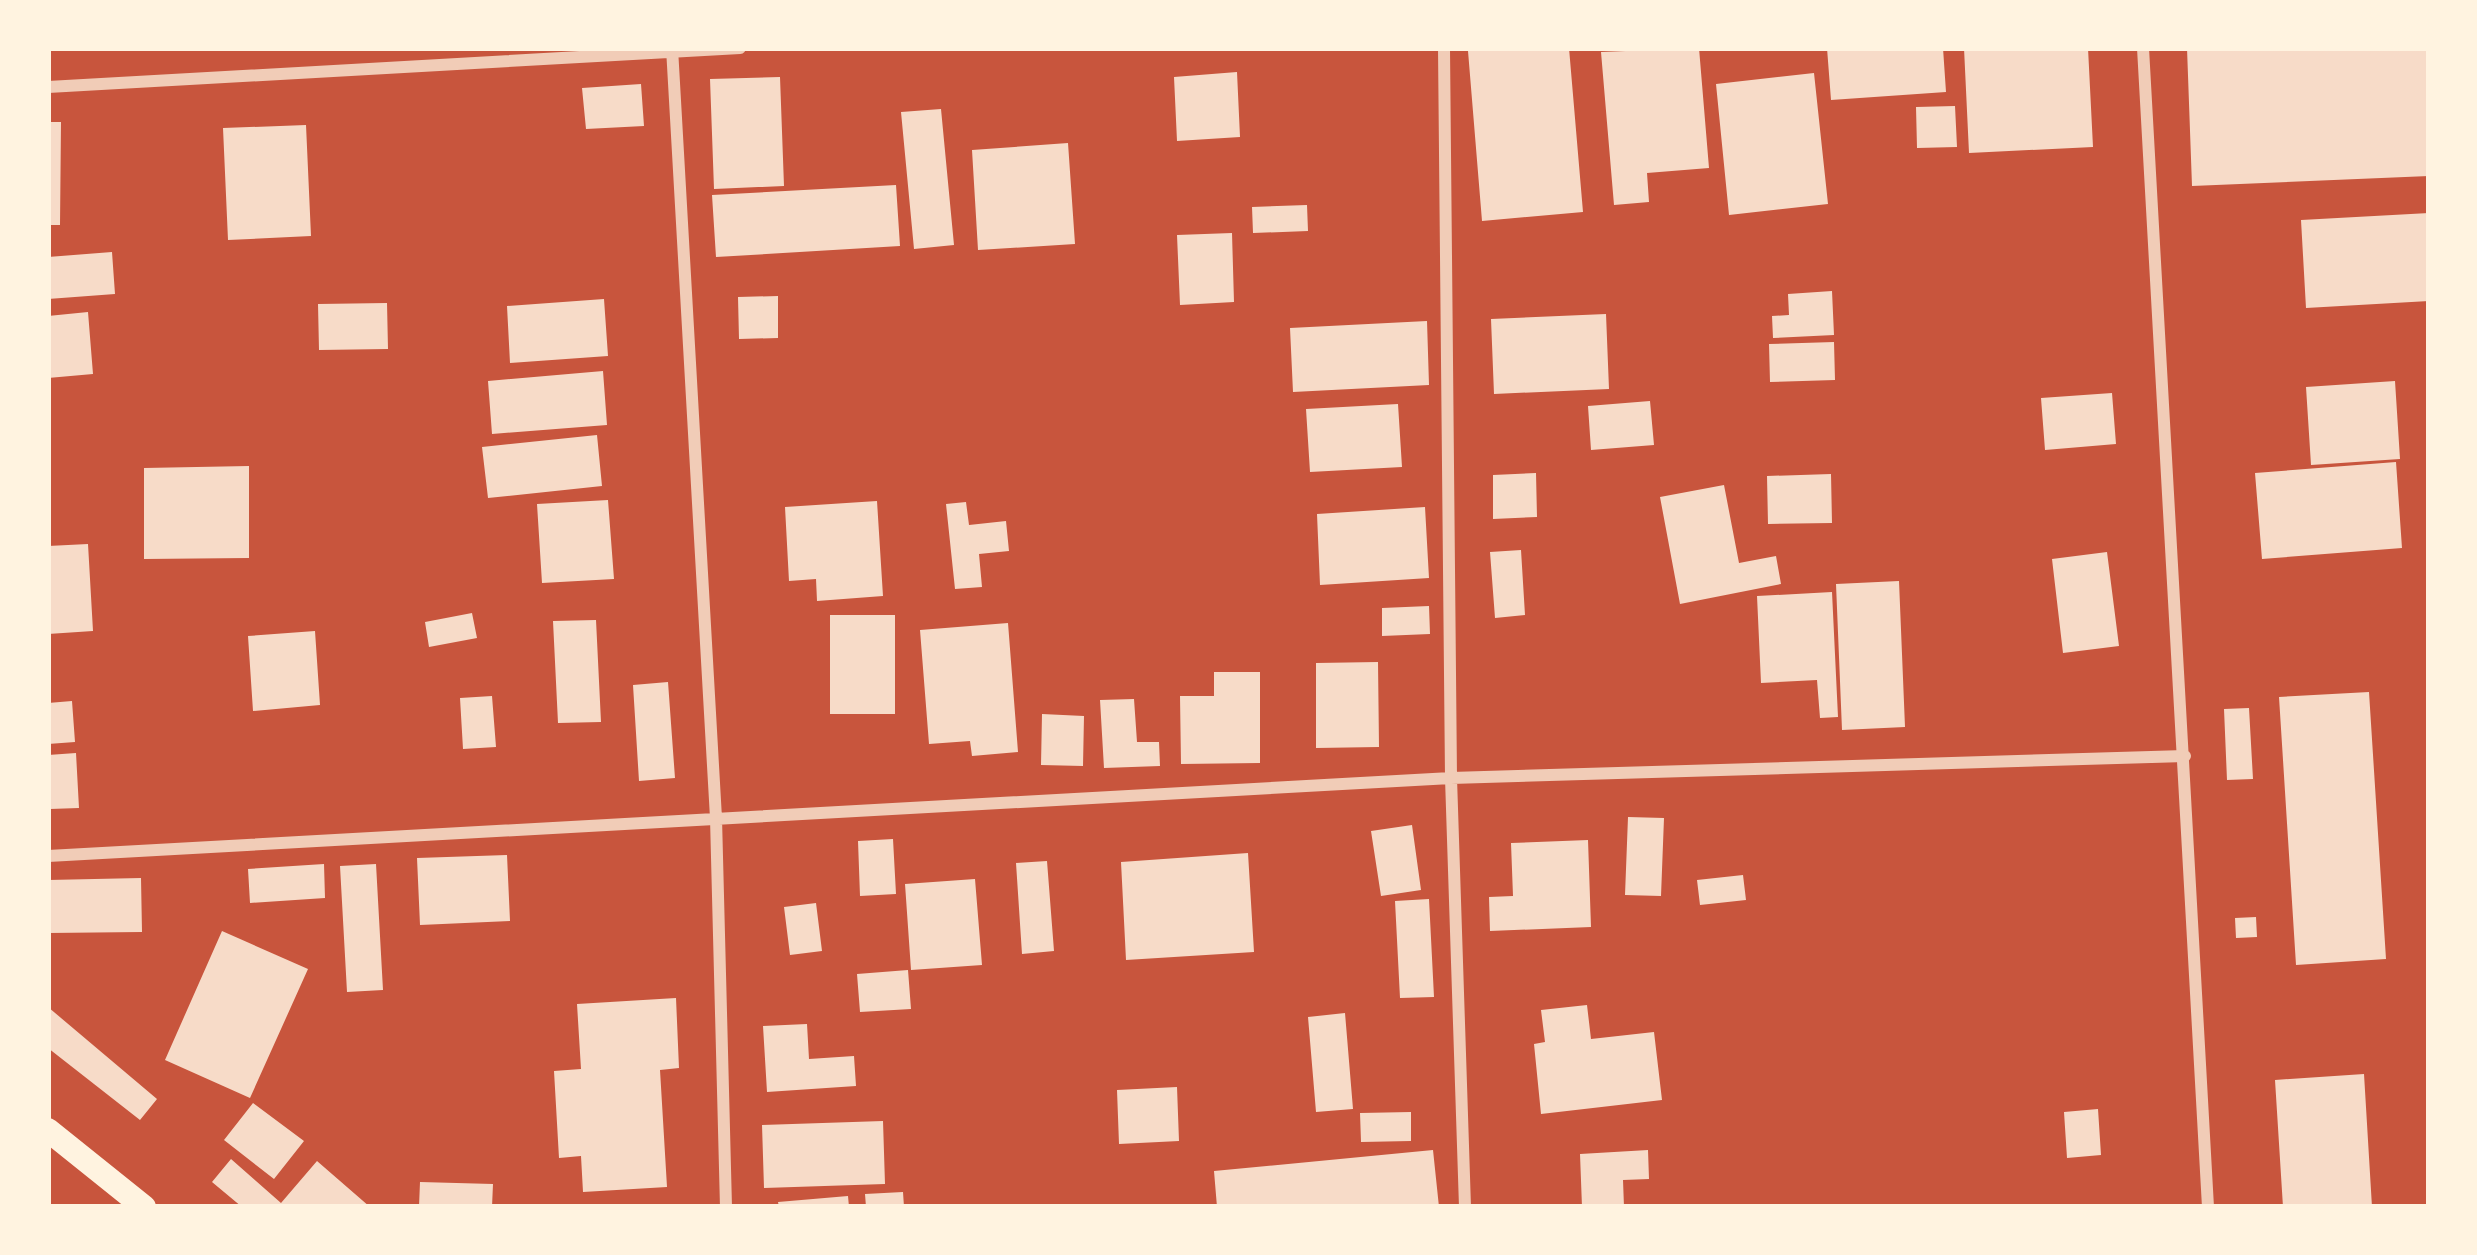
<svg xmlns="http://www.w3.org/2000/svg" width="2477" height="1255" viewBox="0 0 2477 1255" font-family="'Space Grotesk',sans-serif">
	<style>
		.building { fill: #f7dbc8 }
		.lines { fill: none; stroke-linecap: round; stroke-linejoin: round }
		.minor { stroke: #f1ccb7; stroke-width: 12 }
		.secondary { stroke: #fff3e0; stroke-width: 24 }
	</style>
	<rect width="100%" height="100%" fill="#c8553d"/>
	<!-- building -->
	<path class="building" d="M1501,48H1569L1583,212L1482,221L1468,51Z
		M1699,48L1709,168L1647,173L1649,202L1614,205L1601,52Z
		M1827,48H1943L1946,92L1831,100Z
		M1964,48H2088L2093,147L1969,153Z
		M2187,48H2429V176L2192,186Z
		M1237,72L1240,137L1177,141L1174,77Z
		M1814,73L1828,204L1729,215L1716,84Z
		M780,77L784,186L714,189L710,79Z
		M641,84L644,126L586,129L582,88Z
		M1955,106L1957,147L1917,148L1916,107Z
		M941,109L954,245L914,249L901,112Z
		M48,122H61L60,225H48Z
		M306,125L311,236L228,240L223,128Z
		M1068,143L1075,244L978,250L972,150Z
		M896,185L900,246L716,257L712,195Z
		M1307,205L1308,231L1253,233L1252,207Z
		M2429,213V301L2306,308L2301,220Z
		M1232,233L1234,302L1180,305L1177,235Z
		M112,252L115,294L48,299V257Z
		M1832,291L1834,335L1773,338L1772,316L1789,315L1788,294Z
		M778,296V338L739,339L738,297Z
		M604,299L608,356L510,363L507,306Z
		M387,303L388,349L319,350L318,304Z
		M88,312L93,374L48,378V316Z
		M1606,314L1609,389L1494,394L1491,319Z
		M1427,321L1429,385L1293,392L1290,328Z
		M1834,342L1835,380L1770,382L1769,344Z
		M603,371L607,425L492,434L488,381Z
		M2395,381L2400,459L2311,465L2306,387Z
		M2112,393L2116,444L2045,450L2041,398Z
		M1650,401L1654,445L1591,450L1588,406Z
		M1398,404L1402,467L1310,472L1306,409Z
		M597,435L602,486L488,498L482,447Z
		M2396,462L2402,548L2262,559L2255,473Z
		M249,466V558L144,559V468Z
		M1536,473L1537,517L1493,519V475Z
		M1831,474L1832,523L1768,524L1767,476Z
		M1724,485L1739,563L1776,556L1781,584L1680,604L1660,497Z
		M608,500L614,579L542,583L537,504Z
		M877,501L883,596L817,601L816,579L789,581L785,507Z
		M966,502L969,525L1006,521L1009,551L979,554L982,587L955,589L946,504Z
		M1425,507L1429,578L1320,585L1317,514Z
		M88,544L93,631L48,634V546Z
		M1521,550L1525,615L1495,618L1490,552Z
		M2107,552L2119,646L2063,653L2052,559Z
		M1899,581L1905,727L1842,730L1836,584Z
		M1832,592L1838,717L1820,718L1817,680L1761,683L1757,596Z
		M1429,606L1430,634L1382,636V608Z
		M472,613L477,638L429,647L425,622Z
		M830,615H895V714H830Z
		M596,620L601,722L558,723L553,621Z
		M1008,623L1018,752L972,756L970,741L929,744L920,630Z
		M315,631L320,705L253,711L248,636Z
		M1378,662L1379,747L1316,748V663Z
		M1214,672H1260V763L1181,764L1180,696H1214Z
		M668,682L675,778L639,781L633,685Z
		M2369,692L2386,959L2296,965L2279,697Z
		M492,696L496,747L463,749L460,698Z
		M1134,699L1137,742H1159L1160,766L1104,768L1100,700Z
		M72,701L75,742L48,744V703Z
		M2249,708L2253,779L2227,780L2224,709Z
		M1042,714L1084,716L1083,766L1041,765Z
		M76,753L79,808L50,809L48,755Z
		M1628,817L1664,818L1661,896L1625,895Z
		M1412,825L1421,890L1381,896L1371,831Z
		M893,839L896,894L860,896L858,841Z
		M1588,840L1591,927L1490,931L1489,897L1513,896L1511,843Z
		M1248,853L1254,952L1126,960L1121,862Z
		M507,855L510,921L420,925L417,858Z
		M1047,861L1054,951L1022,954L1016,863Z
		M324,864L325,898L250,903L248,869Z
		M376,864L383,990L347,992L340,866Z
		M1743,875L1746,900L1700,905L1697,880Z
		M141,878L142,932L48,933V880Z
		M975,879L982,965L911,970L905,884Z
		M1429,899L1434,997L1400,998L1395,901Z
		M816,903L822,951L790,955L784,907Z
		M2256,917L2257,937L2236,938L2235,918Z
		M222,931L308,969L250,1098L165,1060Z
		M908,970L911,1009L860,1012L857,974Z
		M676,998L679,1068L660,1070L667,1187L583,1192L581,1156L559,1158L554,1071L581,1069L577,1004Z
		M1587,1005L1591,1039L1654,1032L1662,1100L1541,1114L1534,1044L1545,1042L1541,1010Z
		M48,1007L157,1099L140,1120L48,1048Z
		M1345,1013L1353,1109L1316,1112L1308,1017Z
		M807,1024L809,1059L854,1056L856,1086L767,1092L763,1026Z
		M2364,1074L2372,1207H2283L2275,1080Z
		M1177,1087L1179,1141L1119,1144L1117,1090Z
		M253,1103L304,1141L274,1179L224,1140Z
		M2098,1109L2101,1155L2067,1158L2064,1112Z
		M1411,1112V1141L1361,1142L1360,1113Z
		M883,1121L885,1184L764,1188L762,1125Z
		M1433,1150L1439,1207H1217L1214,1171Z
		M1648,1150L1649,1179L1623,1180L1624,1207H1582L1580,1154Z
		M231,1159L281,1203L317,1161L370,1207H242L212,1182Z
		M420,1182L493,1184L492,1207H419Z
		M903,1192L904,1207H866L865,1194Z
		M848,1196L849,1207H779L778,1202Z"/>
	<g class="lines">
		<!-- minor -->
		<path class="minor" d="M672,48L716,818L726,1207
			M1444,48L1451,778L1465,1207
			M2143,48L2208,1207
			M48,87L740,48
			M48,856L1451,778L2185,756"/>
		<!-- secondary -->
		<path class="secondary" d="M48,1130L144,1207"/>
	</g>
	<!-- border -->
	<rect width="2477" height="1255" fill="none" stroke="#fff3e0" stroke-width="102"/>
</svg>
